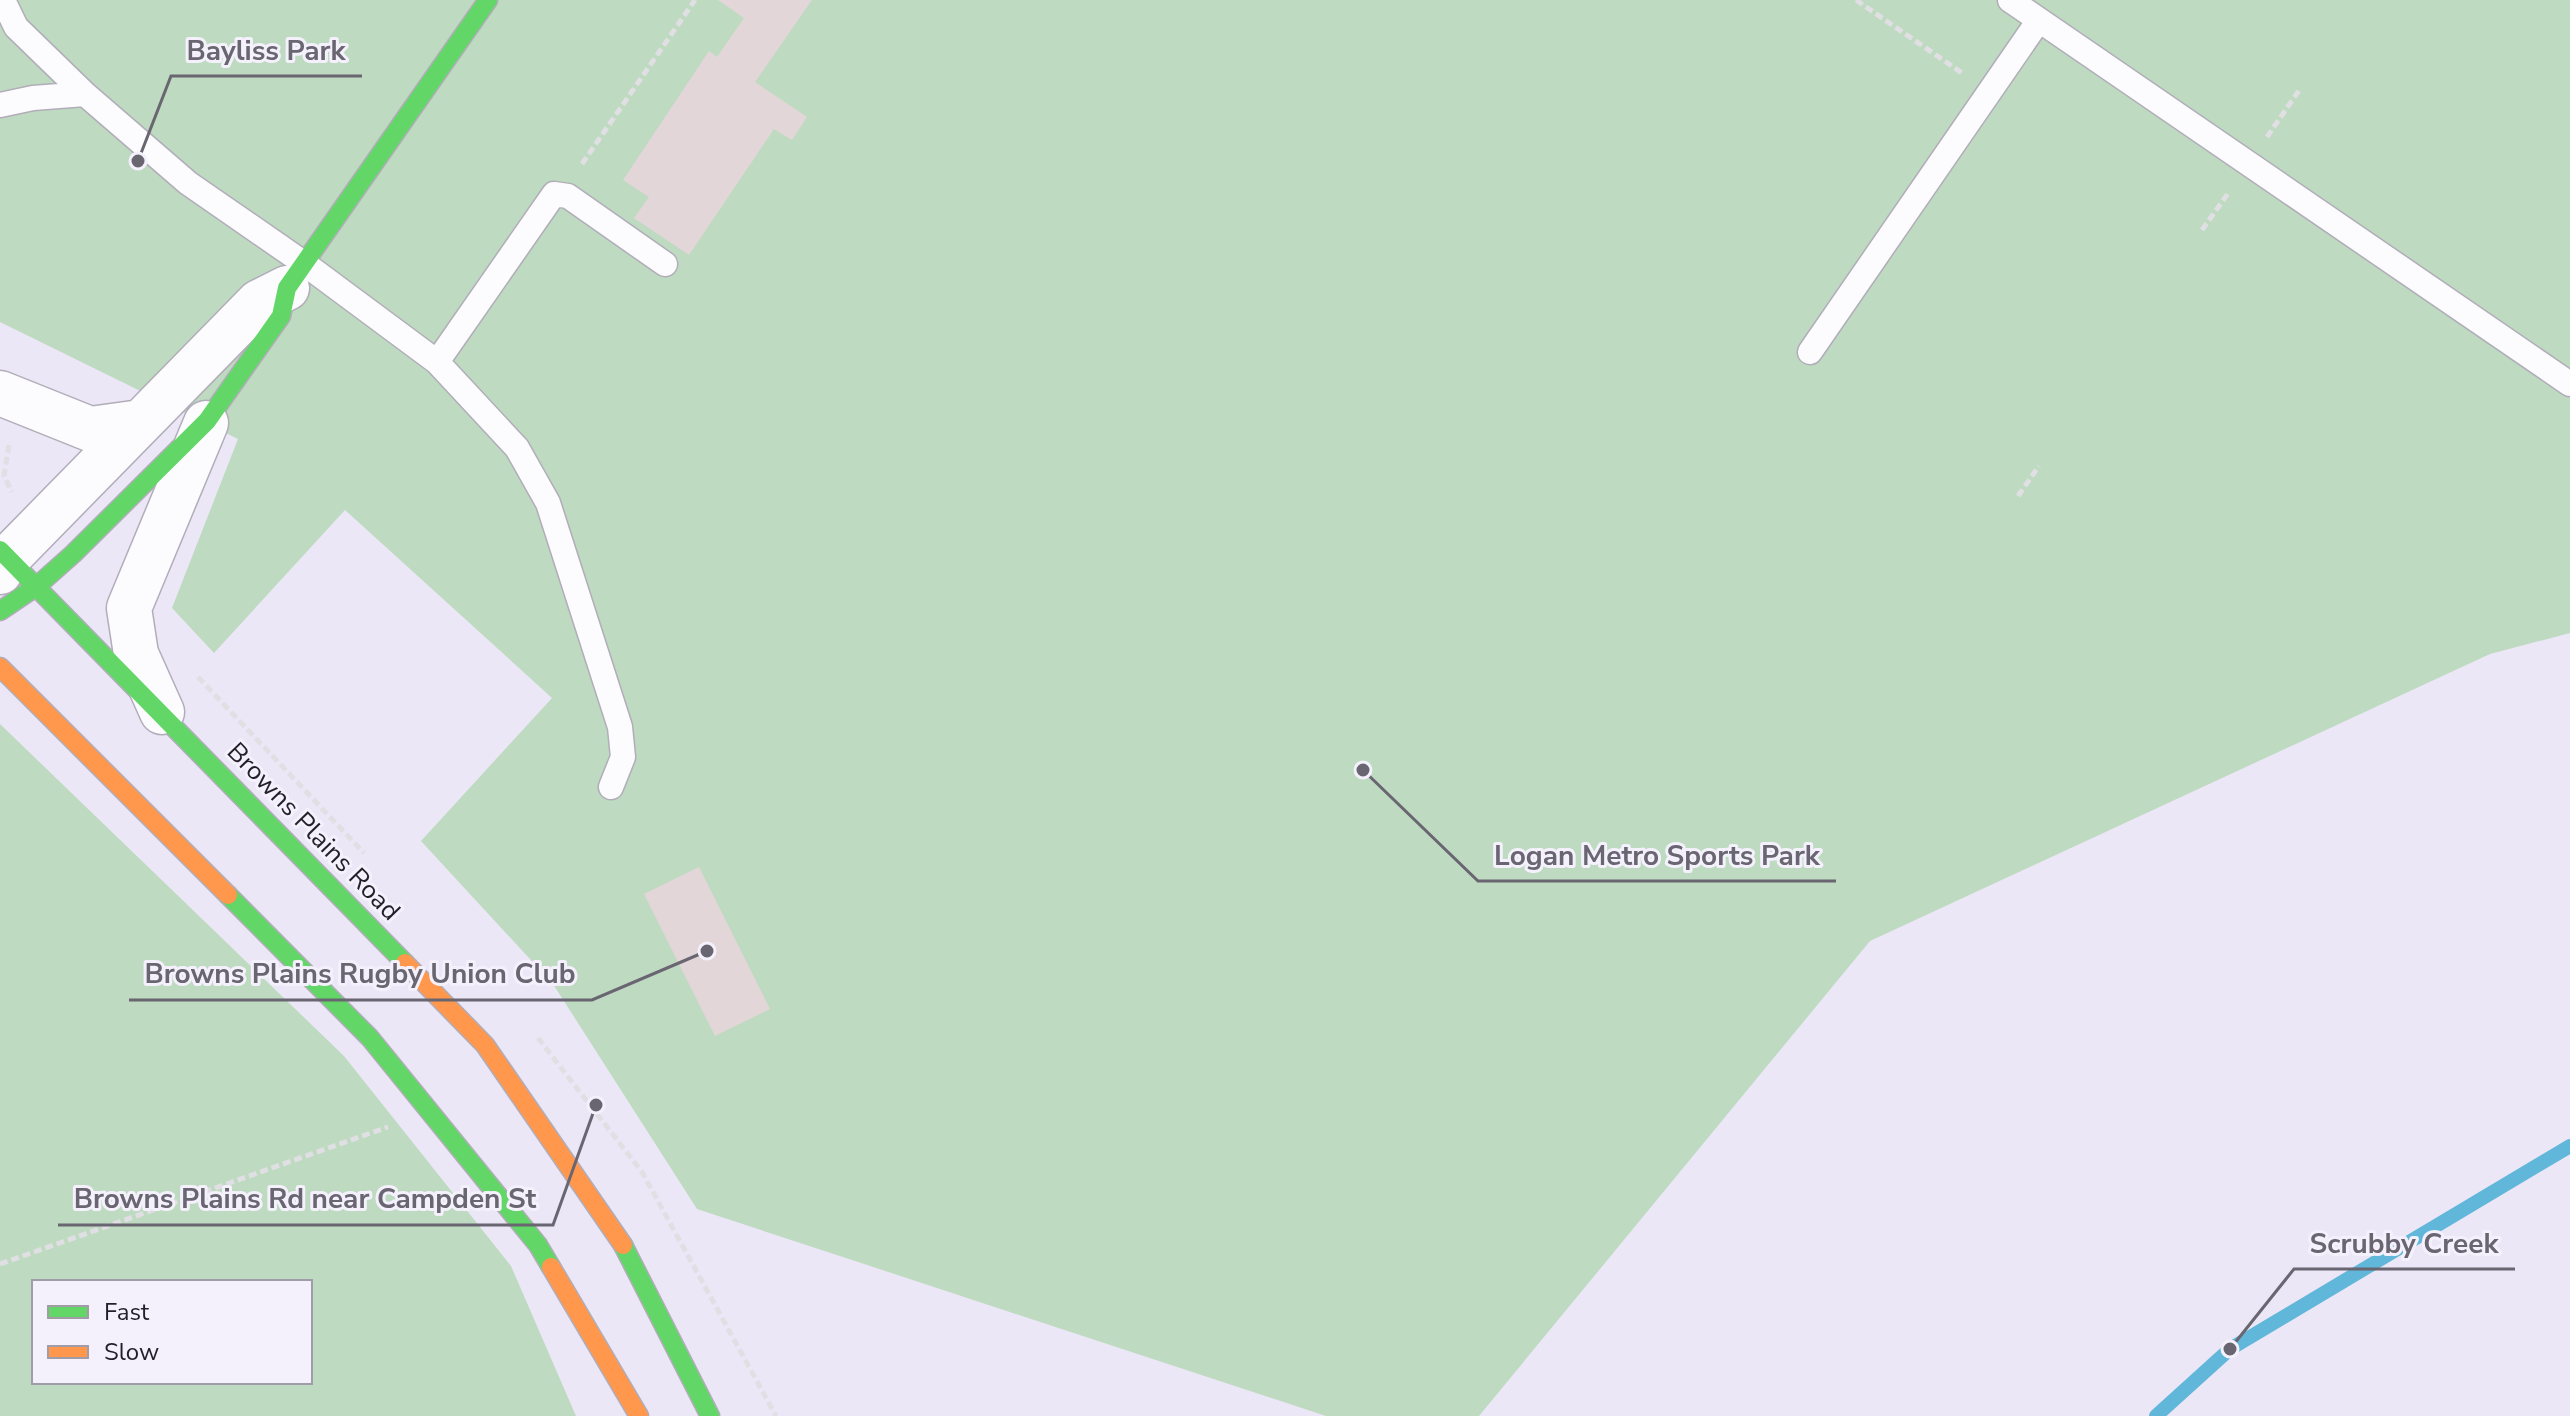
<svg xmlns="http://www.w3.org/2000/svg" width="2570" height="1416" viewBox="0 0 2570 1416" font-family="'Nunito Sans',sans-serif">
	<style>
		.green { fill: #bedac0; fill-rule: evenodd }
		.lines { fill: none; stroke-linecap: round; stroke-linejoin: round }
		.stream { stroke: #60b7da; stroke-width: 14 }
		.building { fill: #e3d6d8 }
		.lane-casing { stroke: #b1adb9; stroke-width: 27 }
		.street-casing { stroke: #b1adb9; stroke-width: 47 }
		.fast-casing { stroke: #b1adb9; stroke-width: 21 }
		.slow-casing { stroke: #b1adb9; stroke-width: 21 }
		.path { stroke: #e0dfe3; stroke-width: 5; stroke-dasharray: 8 4; stroke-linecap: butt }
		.lane { stroke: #fcfbfe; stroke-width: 24 }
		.street { stroke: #fcfbfe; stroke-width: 44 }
		.fast { stroke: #63d668; stroke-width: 18 }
		.slow { stroke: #ff974d; stroke-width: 18 }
		.labels { text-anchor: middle; stroke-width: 6; stroke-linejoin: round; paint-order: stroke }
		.street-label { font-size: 26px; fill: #221f29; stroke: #f4f1fc }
		.leader { fill: none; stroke: #696571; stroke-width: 3 }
		.callout-dot { fill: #696571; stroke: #f4f1fc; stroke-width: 3 }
		.callout-label { font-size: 28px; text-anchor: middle; font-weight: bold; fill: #696571; stroke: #f4f1fc; stroke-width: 6; stroke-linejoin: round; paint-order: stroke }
	</style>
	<rect width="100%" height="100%" fill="#ece7f7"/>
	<!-- green -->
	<path class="green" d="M0,0H2570V633L2490,654L1870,941L1479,1416H1326L697,1209L553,984L421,841L552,698L345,510L214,653L172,608L238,439L0,322Z
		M0,724L344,1056L511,1266L576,1416H0ZM34,1282H310V1382H34Z"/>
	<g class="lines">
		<!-- stream -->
		<path class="stream" d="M2156,1416L2230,1349L2570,1146"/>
	</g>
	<!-- building -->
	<path class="building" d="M718,0H812L755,82L807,117L792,140L774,129L689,255L634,218L649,197L623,180L709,51L717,57L744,18Z
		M699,867L770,1009L715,1036L644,894Z"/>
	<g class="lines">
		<defs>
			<path id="lane" d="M3,0L16,27L85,94L188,183L305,264L437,362L517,448L548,503L620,727L623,757L611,787
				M2010,0L2570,384
				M0,105L33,98L85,94
				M1810,352L2039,20
				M437,362L554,194L568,196L665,264"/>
			<path id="street" d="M0,393L90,429L141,422
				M0,572L8,558L259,302L287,288
				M162,712L136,654L129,608L206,423"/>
			<path id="fast" d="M0,550L405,963
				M0,611L37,586L73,554L207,421L281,316L287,288L488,0
				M228,895L370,1038L538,1245L551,1267
				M623,1245L710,1416"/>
			<path id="slow" d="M0,667L228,895
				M405,963L485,1045L623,1245
				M551,1267L639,1416"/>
		</defs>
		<!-- lane casing -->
		<use href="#lane" class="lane-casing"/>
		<!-- street casing -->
		<use href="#street" class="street-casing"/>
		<!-- fast casing -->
		<use href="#fast" class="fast-casing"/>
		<!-- slow casing -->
		<use href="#slow" class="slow-casing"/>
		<!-- path -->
		<path class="path" d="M1856,0L1962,73
			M2267,137L2300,89
			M582,164L695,0
			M2202,230L2229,192
			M9,445L4,476L12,492
			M2018,496L2039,466
			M198,677L364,853
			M538,1038L642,1172L776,1416
			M0,1264L388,1127"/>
		<!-- lane -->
		<use href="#lane" class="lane"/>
		<!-- street -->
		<use href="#street" class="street"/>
		<!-- fast -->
		<use href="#fast" class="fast"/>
		<!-- slow -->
		<use href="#slow" class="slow"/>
	</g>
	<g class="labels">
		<!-- street labels -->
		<g class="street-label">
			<text transform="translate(314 831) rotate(46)" y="9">Browns Plains Road</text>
		</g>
	</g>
	<!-- callouts -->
	<path class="leader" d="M138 161L171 76H362M1363 770L1478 881H1836M707 951L592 1000H129M596 1105L553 1225H58M2230 1349L2294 1269H2515"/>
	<g class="callout-dot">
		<circle cx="138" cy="161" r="8"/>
		<circle cx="1363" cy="770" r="8"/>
		<circle cx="707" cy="951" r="8"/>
		<circle cx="596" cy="1105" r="8"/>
		<circle cx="2230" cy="1349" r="8"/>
	</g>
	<g class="callout-label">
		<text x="266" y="60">Bayliss Park</text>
		<text x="1657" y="865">Logan Metro Sports Park</text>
		<text x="360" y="983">Browns Plains Rugby Union Club</text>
		<text x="305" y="1208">Browns Plains Rd near Campden St</text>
		<text x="2404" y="1253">Scrubby Creek</text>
	</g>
	<!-- legend -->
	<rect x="32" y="1280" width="280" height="104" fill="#f4f1fc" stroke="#a09da8" stroke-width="2"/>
	<rect x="48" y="1306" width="40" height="12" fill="#63d668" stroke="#a09da8" stroke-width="2"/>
	<text x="104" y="1320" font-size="24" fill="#221f29">Fast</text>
	<rect x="48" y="1346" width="40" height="12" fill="#ff974d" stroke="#a09da8" stroke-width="2"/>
	<text x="104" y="1360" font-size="24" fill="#221f29">Slow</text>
</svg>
